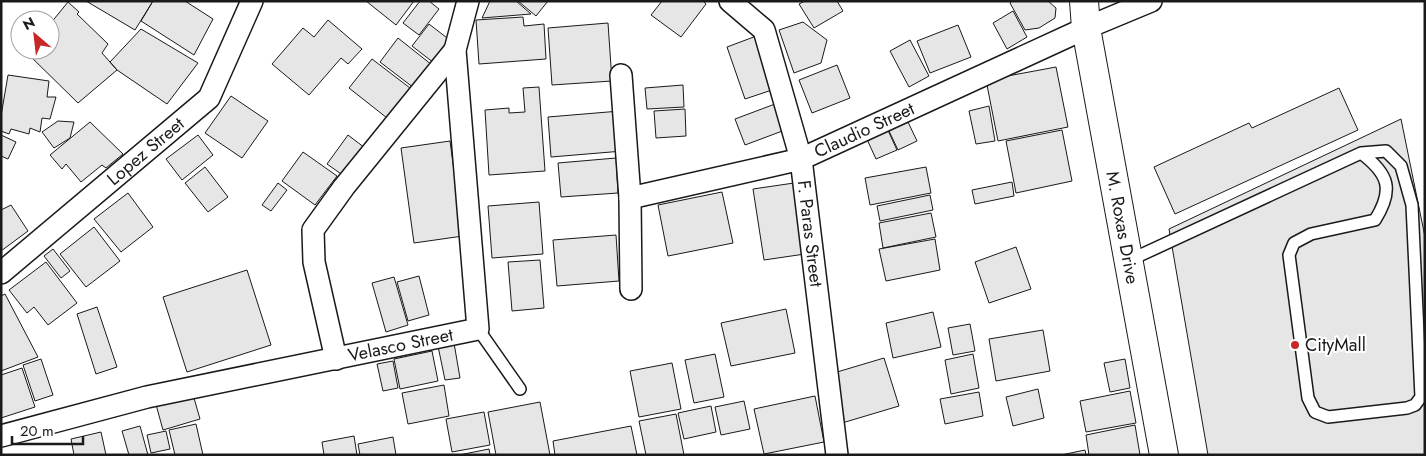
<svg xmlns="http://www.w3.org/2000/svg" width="1426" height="456" viewBox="0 0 1426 456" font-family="Jost,sans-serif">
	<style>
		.building { fill: #e6e6e6; stroke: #1a1a1a }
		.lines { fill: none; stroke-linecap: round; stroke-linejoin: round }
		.lane-casing { stroke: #1a1a1a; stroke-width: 14 }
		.street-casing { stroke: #1a1a1a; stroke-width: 24 }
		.secondary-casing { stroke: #1a1a1a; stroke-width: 30 }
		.lane { stroke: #fff; stroke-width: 11 }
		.street { stroke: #fff; stroke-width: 21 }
		.secondary { stroke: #fff; stroke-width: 28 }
		.poi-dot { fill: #c62828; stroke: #fff; stroke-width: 2 }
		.labels { text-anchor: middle; stroke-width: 4; stroke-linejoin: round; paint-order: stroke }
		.street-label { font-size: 18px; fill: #1a1a1a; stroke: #fff }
		.poi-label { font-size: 18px; fill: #1a1a1a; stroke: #fff; text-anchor: start }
	</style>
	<rect width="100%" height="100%" fill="#fff"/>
	<!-- building -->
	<path class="building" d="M86,1H153L135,30Z
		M153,1H185L213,19L194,55L141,21Z
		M366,1H414L396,25Z
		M420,1H429L439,9L419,35L403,23Z
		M490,1H516L531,14L482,18Z
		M518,1H548L536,16Z
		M662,1H703L706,4L681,37L651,15Z
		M805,1H837L843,11L814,28L799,4Z
		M1012,1H1048L1056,8L1055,18L1039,28L1025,30L1010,3Z
		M68,2L79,12L77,14L108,44L102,53L117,70L78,103L26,52L50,50V24Z
		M1013,11L1027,37L1007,49L993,23Z
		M523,17L524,26L544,24L546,59L479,64L476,20Z
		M328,20L362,49L348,64L341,58L309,95L272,64L303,28L314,37Z
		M803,22L827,40L821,63L794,73L779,30Z
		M608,23L612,81L552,85L548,28Z
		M429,24L451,41L434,63L412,46Z
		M958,25L971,57L930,73L917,41Z
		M141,29L198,63L167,104L117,70L110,62Z
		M759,35L778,88L745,99L727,47Z
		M398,38L432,65L414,88L380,62Z
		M910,40L929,76L909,87L890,51Z
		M372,59L410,88L387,118L349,88Z
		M837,65L850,98L812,113L799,80Z
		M1056,67L1068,127L998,141L986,80Z
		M8,75L49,81L47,97H56L50,119L42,118L40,132L30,128L29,134L11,129L9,134L1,131V116Z
		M683,85L684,107L647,109L645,88Z
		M539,87L545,171L489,175L485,110L509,108V113L525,112L523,88Z
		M1339,88L1358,130L1175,214L1154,167L1249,123L1252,128Z
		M231,96L268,121L242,158L205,133Z
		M775,104L785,130L745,145L735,119Z
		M989,106L995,141L976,144L969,111Z
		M685,109L686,136L656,138L654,111Z
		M620,111L623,151L551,157L548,117Z
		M1401,119L1425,237V455H1208L1169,229Z
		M58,121L74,122L70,138L54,148L42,132Z
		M90,122L123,154L106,168L102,165L81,182L66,164L62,169L50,155Z
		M908,122L917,141L898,150L889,131Z
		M886,126L897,150L876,159L865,135Z
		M1062,130L1072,181L1016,193L1006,141Z
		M1,135L16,142L8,159L1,156Z
		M198,135L213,155L182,180L166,159Z
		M348,135L365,148L344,176L327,164Z
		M450,141L463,236L414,243L401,148Z
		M303,152L337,176L315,205L282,181Z
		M616,158L618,193L561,197L558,163Z
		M205,167L228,197L208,212L185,183Z
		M926,167L931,193L870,205L865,178Z
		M1012,182L1014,196L975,204L972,190Z
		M278,183L287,190L271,211L262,205Z
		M794,183L805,254L764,260L753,189Z
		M722,192L733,243L668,256L658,205Z
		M128,193L153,227L121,252L94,219Z
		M930,195L933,210L880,221L877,206Z
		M539,202L543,254L492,258L488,206Z
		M11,205L28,231L1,251V210Z
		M931,213L936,237L883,248L879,223Z
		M94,227L120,261L86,287L60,254Z
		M616,235L619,281L557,286L553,240Z
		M935,239L940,270L886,281L879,249Z
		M1016,247L1031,289L989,303L975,262Z
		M53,249L70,271L61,278L44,256Z
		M540,260L544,308L512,311L508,262Z
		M46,262L77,303L48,325L34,307L27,313L9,290Z
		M247,270L271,345L187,372L163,297Z
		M419,276L429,315L408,321L397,282Z
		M394,277L408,325L386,332L372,283Z
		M5,294L38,357L1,371V296Z
		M97,307L117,367L96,374L77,314Z
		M786,309L795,353L731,366L721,323Z
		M933,312L941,347L893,358L886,323Z
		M970,324L975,351L953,355L948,328Z
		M1043,330L1050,371L996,381L989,339Z
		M454,343L460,378L445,380L438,346Z
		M432,351L438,381L400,389L394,359Z
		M715,354L724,397L694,403L685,360Z
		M973,354L979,388L951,394L945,360Z
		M884,358L899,406L842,423L827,375Z
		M41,359L53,395L35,401L23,365Z
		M1125,359L1130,388L1110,392L1104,363Z
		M393,361L398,388L383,391L377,364Z
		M672,363L681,409L639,417L630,371Z
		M22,368L35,407L1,418V375Z
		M444,385L449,416L408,424L402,393Z
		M1038,389L1044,418L1013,426L1006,397Z
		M192,391L200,419L163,430L155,401Z
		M1130,391L1136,423L1086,432L1080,401Z
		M979,392L983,416L945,424L940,399Z
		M815,396L824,442L764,454L754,409Z
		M744,401L750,429L721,435L715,407Z
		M540,402L550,455H496L488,412Z
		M711,406L716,432L684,439L678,413Z
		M484,412L490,445L452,452L446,419Z
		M676,414L684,455H646L639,421Z
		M196,424L203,455H175L169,430Z
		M1135,425L1140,455H1089L1086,435Z
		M140,426L148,455H129L122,431Z
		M631,426L637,455H555L553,441Z
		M166,431L170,449L151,453L147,435Z
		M101,432L106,455H74L71,439Z
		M354,436L357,455H324L322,442Z
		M393,437L396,455H360L358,444Z
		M489,449L490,455H459Z
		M1085,450L1086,455H1061Z"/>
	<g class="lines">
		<defs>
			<path id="lane" d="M1130,260L1361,153L1386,151L1401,166L1412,205L1421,397L1415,405L1407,408L1328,417L1315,412L1308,398L1289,255L1294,243L1311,234L1375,220C1394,190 1389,174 1361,153
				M478,329L520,389"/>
			<g id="street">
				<path id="s1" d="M730,1L764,30L801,159L837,455"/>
				<path d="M621,75L630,198L631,289"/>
				<path id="s2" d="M630,198L801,159L1086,28L1151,1"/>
				<path id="s3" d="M1,273L209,98L252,1"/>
				<path d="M336,359L314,262L313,230L344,187L455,50"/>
				<path id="s4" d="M1,436L147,397L478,329L455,50L468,1"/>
			</g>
			<g id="secondary">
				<path id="s5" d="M1084,1L1086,28L1164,455"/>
			</g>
		</defs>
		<!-- lane casing -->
		<use href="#lane" class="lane-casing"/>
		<!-- street casing -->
		<use href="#street" class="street-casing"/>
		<!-- secondary casing -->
		<use href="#secondary" class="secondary-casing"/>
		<!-- lane -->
		<use href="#lane" class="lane"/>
		<!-- street -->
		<use href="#street" class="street"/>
		<!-- secondary -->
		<use href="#secondary" class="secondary"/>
	</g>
	<!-- markers -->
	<circle class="poi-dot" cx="1295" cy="345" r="5"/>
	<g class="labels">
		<!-- street labels -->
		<g class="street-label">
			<text dy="6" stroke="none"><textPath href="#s2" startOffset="245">Claudio Street</textPath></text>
			<text dy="6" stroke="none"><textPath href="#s3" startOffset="189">Lopez Street</textPath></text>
			<text dy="6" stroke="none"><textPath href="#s5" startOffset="230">M. Roxas Drive</textPath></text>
			<text dy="6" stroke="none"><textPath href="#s1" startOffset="254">F. Paras Street</textPath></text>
			<text dy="6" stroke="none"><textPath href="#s4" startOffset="410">Velasco Street</textPath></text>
		</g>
		<!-- poi labels -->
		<g class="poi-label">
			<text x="1305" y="351">CityMall</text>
		</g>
	</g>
	<!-- border -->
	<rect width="1426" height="456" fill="none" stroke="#1a1a1a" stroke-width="5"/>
	<!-- north arrow -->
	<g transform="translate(35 35) rotate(332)"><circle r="24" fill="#ffffff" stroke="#a3a3a3"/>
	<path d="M0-4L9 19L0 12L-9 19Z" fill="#c62828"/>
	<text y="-8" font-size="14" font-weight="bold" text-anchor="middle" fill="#1a1a1a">N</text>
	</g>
	<!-- scale -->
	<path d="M12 436v8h71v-8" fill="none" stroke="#1a1a1a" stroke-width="2.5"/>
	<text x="20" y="436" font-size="15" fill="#1a1a1a" stroke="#ffffff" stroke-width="4" paint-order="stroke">20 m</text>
</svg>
